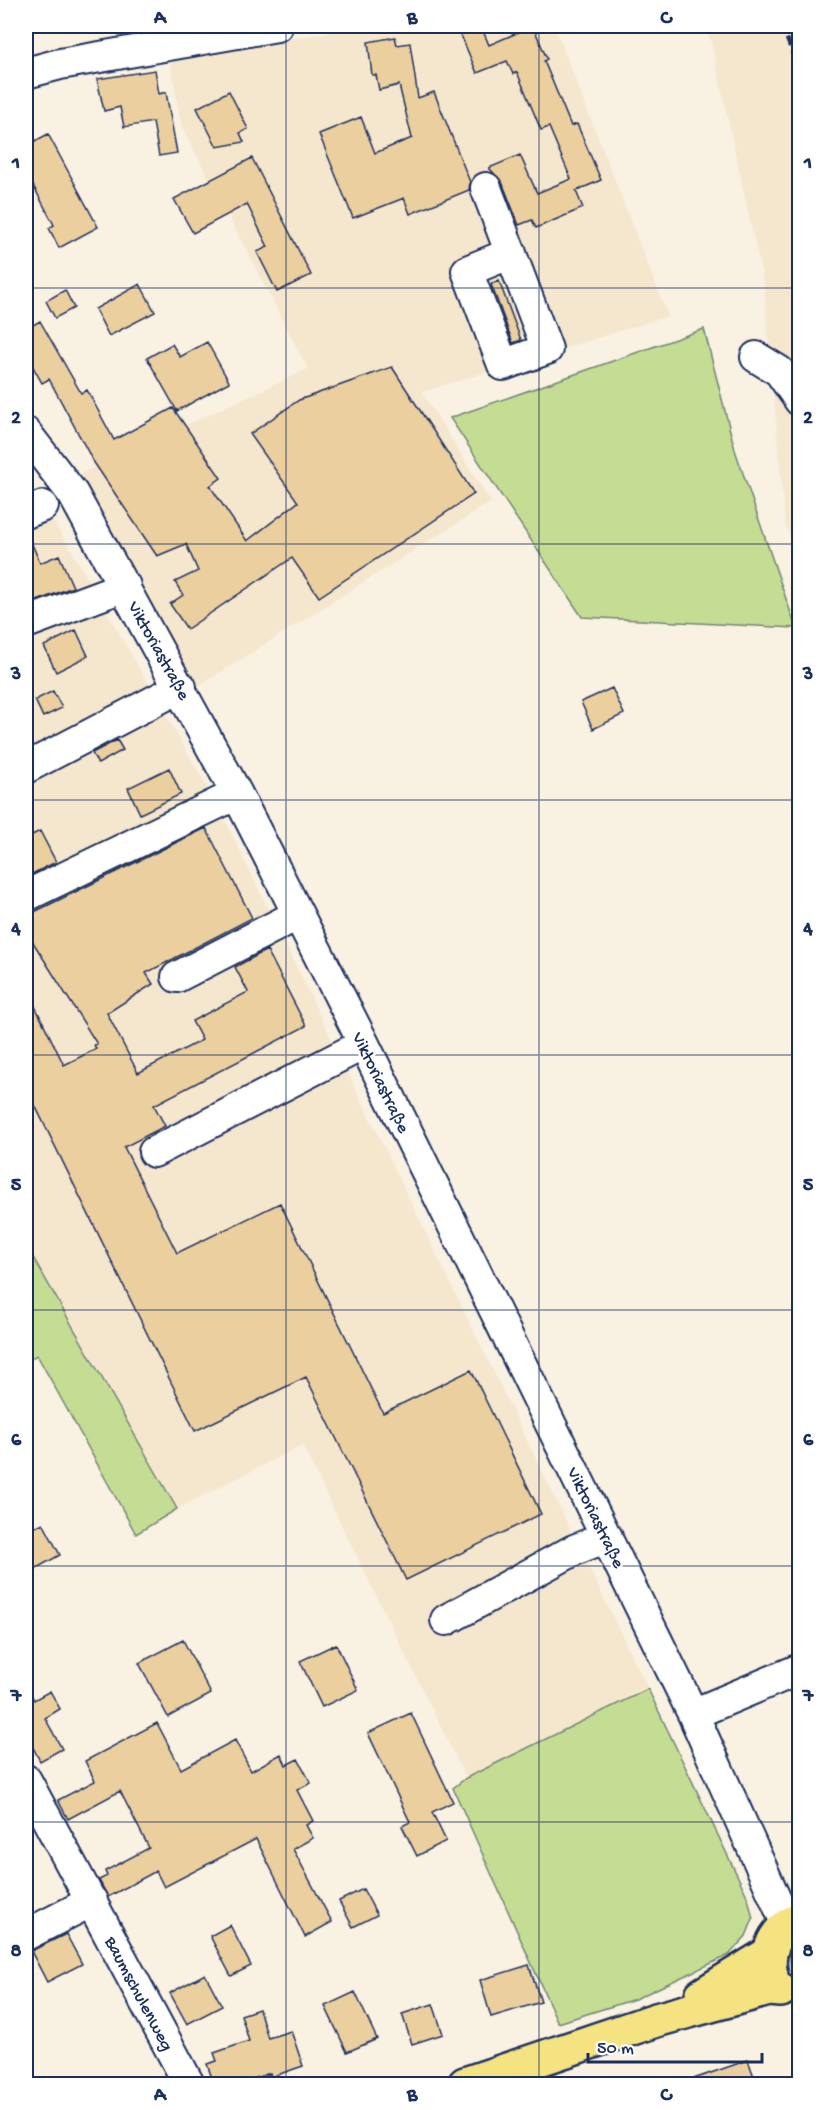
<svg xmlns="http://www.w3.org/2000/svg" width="825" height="2110" viewBox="0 0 825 2110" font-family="'Gochi Hand',sans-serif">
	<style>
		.built { fill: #f5e7ce }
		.green { fill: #c5dd93; stroke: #708678; stroke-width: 1.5 }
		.building { fill: #eccf9f; stroke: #1b2f5e; stroke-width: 1.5 }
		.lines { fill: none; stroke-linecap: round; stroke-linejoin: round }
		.minor-casing { stroke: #1b2f5e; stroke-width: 34 }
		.major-casing { stroke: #1b2f5e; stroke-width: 38 }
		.minor { stroke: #fff; stroke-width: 30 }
		.major { stroke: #f5e382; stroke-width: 33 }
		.rail { stroke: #1b2f5e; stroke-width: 4.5; stroke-dasharray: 9 4.5; stroke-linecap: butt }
		.grid { fill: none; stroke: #1b2f5e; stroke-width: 1.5; stroke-opacity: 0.55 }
		.labels { text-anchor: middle; stroke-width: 5; stroke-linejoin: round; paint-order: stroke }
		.street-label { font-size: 18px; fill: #1b2f5e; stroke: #fff }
		.neatline { fill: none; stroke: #1b2f5e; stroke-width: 2 }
		.grid-label { font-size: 20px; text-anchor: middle; font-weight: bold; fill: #1b2f5e }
	</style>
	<rect width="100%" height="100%" fill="#f9f1e2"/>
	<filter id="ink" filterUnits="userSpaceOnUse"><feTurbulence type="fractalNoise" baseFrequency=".0167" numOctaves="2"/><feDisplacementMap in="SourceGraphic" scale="12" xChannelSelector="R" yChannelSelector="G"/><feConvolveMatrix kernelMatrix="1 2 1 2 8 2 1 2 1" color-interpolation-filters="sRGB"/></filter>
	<g filter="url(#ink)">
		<!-- built -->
		<path class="built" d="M367,26H537L557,33L668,316L422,392L491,502L197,687L73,477L308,369L181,125L170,59Z
			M703,26H799V562L785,523L764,285L711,41Z
			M26,478L73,553L218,806L648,1689L466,1778L302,1445L177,1509L26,1245Z"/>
		<!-- green -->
		<path class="green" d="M704,329L735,450L796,628L582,617L450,418Z
			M26,1245L177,1509L136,1534L37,1355L26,1361Z
			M648,1689L748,1898L753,1919L746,1936L729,1955L635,1999L558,2023L453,1788L466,1778Z
			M799,1942V1979C788,1969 786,1952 799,1942Z"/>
		<!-- building -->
		<path class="building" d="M481,26L489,45L533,26L547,59L544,61L571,126L577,124L601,180L576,191L583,208L536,228L532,220L519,225L502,182L489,168L520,155L537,193L571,179L549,127L541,130L517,72L513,74L507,61L477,73L460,33Z
			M395,37L397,45L410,43L418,98L434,92L470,182L469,190L410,214L404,198L353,218L319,134L361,117L375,153L412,138L399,85L379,90L376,75H372L368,42Z
			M155,70L159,94L166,92L177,153L159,156L153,122L124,127L120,107L104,111L97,79Z
			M229,91L248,129L240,133L244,142L217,147L197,108Z
			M48,134L98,227L59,248L49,228L54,225L26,172V146Z
			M252,158L311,275L277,292L257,252L268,247L247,204L193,233L174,199Z
			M499,281L521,340L513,343L491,284Z
			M140,284L155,312L109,336L95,309Z
			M65,290L74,308L55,318L46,301Z
			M40,321L81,393L87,390L114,440L173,408L221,478L210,486L247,541L298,502L250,434L299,400L392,367L474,494L319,597L292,558L187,629L170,604L183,595L175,582L198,571L186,544L157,556L93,461L49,379L42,383L26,354V329Z
			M207,342L229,382L177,411L147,358L172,344L180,357Z
			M26,530L40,563L59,555L73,587L26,605Z
			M76,630L88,656L56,672L44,646Z
			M612,688L624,714L593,729L581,702Z
			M53,691L62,708L43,717L35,700Z
			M117,740L123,750L98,764L92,753Z
			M169,768L181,794L140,814L128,788Z
			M206,828L252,918L146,973L153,984L107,1013L138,1073L202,1040L192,1021L248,992L235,967L267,950L306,1026L154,1105L165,1126L124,1147L177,1253L280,1203L383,1413L471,1370L541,1514L406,1580L306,1377L195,1431L26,1087V988L64,1065L96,1049L94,1045L97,1044L26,931V916Z
			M40,831L56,862L26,877V838Z
			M43,1523L60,1555L26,1574V1532Z
			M183,1640L211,1694L168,1717L139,1663Z
			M336,1644L358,1690L322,1707L300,1661Z
			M26,1684L34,1700L50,1691L60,1709L45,1718L62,1749L40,1761L26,1734Z
			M411,1713L453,1802L432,1812L446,1841L417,1856L402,1826L410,1822L368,1733Z
			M157,1723L181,1769L235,1740L251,1771L281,1754L286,1765L298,1759L311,1783L297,1790L313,1821L306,1825L313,1838L293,1849L332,1922L305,1937L256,1839L164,1887L156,1871L108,1897L99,1880L107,1876L105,1871L149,1848L120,1791L68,1819L58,1800L95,1781L85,1761Z
			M363,1889L377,1915L353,1927L339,1901Z
			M230,1925L251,1966L231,1976L210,1936Z
			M66,1934L82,1964L47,1982L31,1951Z
			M529,1965L541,2002L491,2017L480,1980Z
			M205,1974L222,2006L187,2024L170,1993Z
			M355,1992L377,2039L347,2052L325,2006Z
			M433,2004L443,2034L412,2044L402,2014Z
			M259,2009L268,2038L291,2031L303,2066L271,2077L270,2073L236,2085H224L222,2078L213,2081L207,2064L217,2061L214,2053L249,2041L241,2015Z
			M748,2060L757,2085H686L685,2082Z"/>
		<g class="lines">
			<defs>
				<path id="minor" d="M26,73L60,64L277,26
					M486,188L547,349L503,365L467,271L511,253
					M756,357L779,371L800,401
					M26,433L73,494L237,794L364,1044L693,1714L787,1925
					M26,513L43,506
					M26,623L125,586
					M26,768L181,687
					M26,896L237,794
					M177,977L297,915
					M154,1152L364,1044
					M446,1620L574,1550L607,1537
					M693,1714L800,1669
					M26,1780L189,2084
					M26,1935L92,1901"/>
				<path id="major" d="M771,1975C765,1951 775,1928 800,1920
					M702,1995L770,1953
					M465,2084L656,2020L769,1989L781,1990"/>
			</defs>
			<!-- minor casing -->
			<use href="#minor" class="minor-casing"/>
			<!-- major casing -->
			<use href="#major" class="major-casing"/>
			<!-- minor -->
			<use href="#minor" class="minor"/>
			<!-- major -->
			<use href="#major" class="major"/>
			<!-- rail -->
			<path class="rail" d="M782,26L800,72"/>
		</g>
	</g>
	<!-- grid -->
	<path class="grid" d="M286,26V2084M539,26V2084M26,288H800M26,544H800M26,800H800M26,1055H800M26,1310H800M26,1566H800M26,1822H800"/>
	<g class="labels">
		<!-- street labels -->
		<g class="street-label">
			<text transform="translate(160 650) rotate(61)" y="6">Viktoriastraße</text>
			<text transform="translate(382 1082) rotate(64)" y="6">Viktoriastraße</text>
			<text transform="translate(597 1517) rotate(64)" y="6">Viktoriastraße</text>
			<text transform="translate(140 1993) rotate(62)" y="6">Baumschulenweg</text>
		</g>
	</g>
	<!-- margin -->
	<rect width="825" height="2110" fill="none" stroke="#fff" stroke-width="66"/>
	<!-- scale -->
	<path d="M588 2053v9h174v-9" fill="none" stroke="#1b2f5e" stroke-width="3"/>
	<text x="597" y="2053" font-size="18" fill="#1b2f5e" stroke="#ffffff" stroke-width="4.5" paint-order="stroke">50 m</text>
	<rect x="33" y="33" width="759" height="2044" class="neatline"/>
	<g class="grid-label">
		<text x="160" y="23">A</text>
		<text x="412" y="23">B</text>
		<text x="666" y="23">C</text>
		<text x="16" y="168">1</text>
		<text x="808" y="168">1</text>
		<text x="16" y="423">2</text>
		<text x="808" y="423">2</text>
		<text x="16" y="679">3</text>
		<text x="808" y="679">3</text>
		<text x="16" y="934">4</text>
		<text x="808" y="934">4</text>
		<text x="16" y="1190">5</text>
		<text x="808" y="1190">5</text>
		<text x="16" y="1445">6</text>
		<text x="808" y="1445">6</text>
		<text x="16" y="1701">7</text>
		<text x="808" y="1701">7</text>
		<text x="16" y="1956">8</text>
		<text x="808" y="1956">8</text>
		<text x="160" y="2100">A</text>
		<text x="412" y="2100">B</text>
		<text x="666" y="2100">C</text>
	</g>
</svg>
